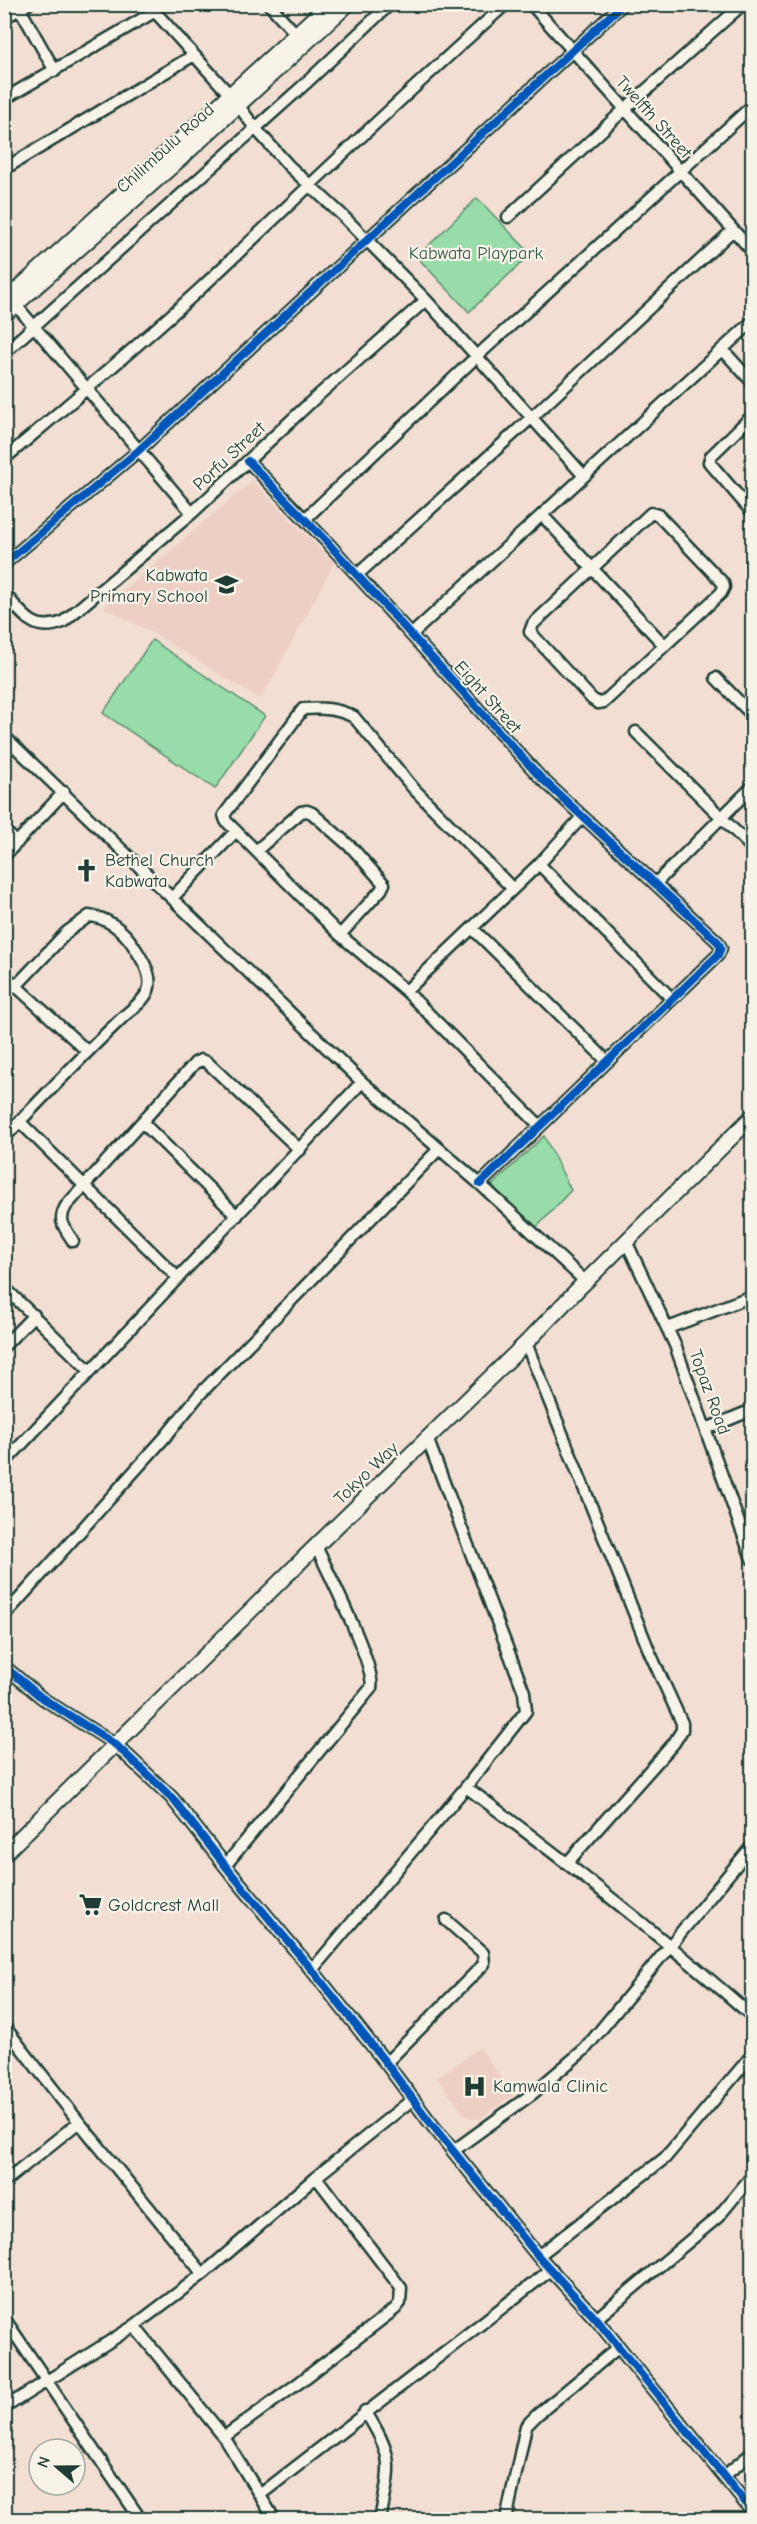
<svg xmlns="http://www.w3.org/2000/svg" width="757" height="2524" viewBox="0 0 757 2524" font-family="'Comic Neue',sans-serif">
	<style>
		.built { fill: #eecfc3 }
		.green { fill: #97dca9; stroke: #5b8c6e; stroke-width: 1.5 }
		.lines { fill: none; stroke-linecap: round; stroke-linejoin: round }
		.stream { stroke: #6697a8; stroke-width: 3 }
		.minor-casing { stroke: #1f3d34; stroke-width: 15 }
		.tertiary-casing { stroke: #1f3d34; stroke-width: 16 }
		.secondary-casing { stroke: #1f3d34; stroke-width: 18 }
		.minor { stroke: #f7f3e8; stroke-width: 10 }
		.tertiary { stroke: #f7f3e8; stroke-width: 12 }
		.secondary { stroke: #f7f3e8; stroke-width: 14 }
		.cycleway-casing { stroke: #f7f3e8; stroke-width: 11 }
		.cycleway { stroke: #0057b8; stroke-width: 8 }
		.labels { text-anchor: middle; stroke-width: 4.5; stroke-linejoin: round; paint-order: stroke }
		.street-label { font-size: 18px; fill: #1f3d34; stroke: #f7f3e8 }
		.park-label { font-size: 18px; fill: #375d4b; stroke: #f7f3e8 }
		.poi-label { font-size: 18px; fill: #1f3d34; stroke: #f7f3e8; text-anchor: start }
	</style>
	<rect width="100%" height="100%" fill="#f2ded2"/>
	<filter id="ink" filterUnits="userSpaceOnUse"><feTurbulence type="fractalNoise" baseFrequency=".0167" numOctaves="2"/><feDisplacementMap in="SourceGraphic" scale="12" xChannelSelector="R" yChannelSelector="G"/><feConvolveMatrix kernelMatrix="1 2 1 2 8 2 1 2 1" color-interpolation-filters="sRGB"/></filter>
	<g filter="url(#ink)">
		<!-- built -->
		<path class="built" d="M252,481L334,563L261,700L154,634L104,607Z
			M480,2047L512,2095L479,2119L466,2116L437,2078Z"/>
		<!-- green -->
		<path class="green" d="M477,198L531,254L469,312L417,257Z
			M152,640L265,716L215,789L103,713Z
			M544,1136L571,1190L537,1227L491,1186Z"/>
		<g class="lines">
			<!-- stream -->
			<path class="stream" d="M4,343L17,333"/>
			<defs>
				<path id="minor" d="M148,4L230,95
					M269,4L296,34
					M531,4L752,251
					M20,9L55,71
					M4,18L28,4
					M4,99L154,12
					M238,105L255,128L289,166L342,215L426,300L584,476
					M4,169L194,55
					M508,217L625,109L743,4
					M4,291L192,513
					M722,349L752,382
					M4,353L305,84L390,4
					M752,416L711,456L709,462L752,512
					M4,459C70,403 136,348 200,289C301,194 401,97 506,4
					M248,461L327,542L540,777L718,942L721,948L718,955L480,1184
					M651,513L658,515L723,583L724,587L721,593L604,702L598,703L592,699L530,632L533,624Z
					M542,515L664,645
					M305,519L476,357L752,106
					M4,564L138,451L623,4
					M357,575L531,418L733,230
					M4,593C23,614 33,634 63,622L192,513L313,400L426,300
					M412,634L752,322
					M716,678L752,715
					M636,732L752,848
					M4,736L362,1082L480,1184L586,1282
					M4,830L17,843
					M257,850L301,812L307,811L312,813L353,849L384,884L381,890L340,935
					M4,856L64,792
					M539,864L672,999
					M656,883L752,787
					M513,889L414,789L354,717C337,708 322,708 303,709L224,815L226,821L340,935L406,991L540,1126
					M172,898L236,831
					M472,928L607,1061
					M4,975L87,1051
					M406,991L539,864L582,817
					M20,1122L178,1278
					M142,1122L237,1216
					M4,1138C43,1097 82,1056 123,1017C132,1009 147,999 149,987C152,973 140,956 133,945C124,931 107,917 89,916L67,932L17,985
					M73,1241C65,1228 57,1221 66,1206L195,1063L201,1060L207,1062L300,1150
					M626,1241L675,1345L752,1559
					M4,1287L90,1371
					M668,1328L752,1296
					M526,1343L650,1653L682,1723V1730L674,1743L568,1862
					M4,1346L34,1315
					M706,1429L752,1410
					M4,1463L362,1082
					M4,1616L166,1436L199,1395L439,1149
					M4,1666L42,1698L116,1745
					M466,1787C565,1860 660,1935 752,2016
					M225,1866L371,1688C377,1668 327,1570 316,1546
					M312,1970L466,1787L526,1711L524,1692L427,1438
					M4,2026L79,2122L203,2274
					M386,2063L484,1964L483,1953L446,1920
					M453,2151L532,2094L585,2049L752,1846
					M4,2182L79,2122
					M538,2256L665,2158L752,2055
					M4,2318L141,2520
					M596,2319L718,2217L752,2176
					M134,2326L203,2274L316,2177L413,2099
					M4,2408L134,2326L224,2437L275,2520
					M365,2411C396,2459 390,2466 380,2520
					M224,2437L300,2382L395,2309L400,2303L401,2288L316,2177
					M724,2476L752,2453
					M261,2494L552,2269
					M506,2520L526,2426L537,2415L619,2347"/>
				<path id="tertiary" d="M116,1745L172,1798L231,1873L312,1970L386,2063L429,2121L538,2256L596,2319L752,2511"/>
				<path id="secondary" d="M4,302L329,4
					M4,315L180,159L348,4
					M4,1854L316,1546L526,1343L579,1288L752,1117"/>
			</defs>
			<!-- minor casing -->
			<use href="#minor" class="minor-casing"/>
			<!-- tertiary casing -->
			<use href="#tertiary" class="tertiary-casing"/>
			<!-- secondary casing -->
			<use href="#secondary" class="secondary-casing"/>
			<!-- minor -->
			<use href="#minor" class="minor"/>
			<!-- tertiary -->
			<use href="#tertiary" class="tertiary"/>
			<!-- secondary -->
			<use href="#secondary" class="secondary"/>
			<defs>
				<path id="cycleway" d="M248,461L327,542L540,777L718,942L721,948L718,955L480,1184
					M4,564L138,451L623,4
					M4,1666L42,1698L116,1745L172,1798L231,1873L312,1970L386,2063L429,2121L538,2256L596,2319L752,2511"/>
			</defs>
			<!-- cycleway casing -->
			<use href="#cycleway" class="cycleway-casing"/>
			<!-- cycleway -->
			<use href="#cycleway" class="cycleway"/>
		</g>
	</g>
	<!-- icons -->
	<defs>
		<symbol id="school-bare" viewBox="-9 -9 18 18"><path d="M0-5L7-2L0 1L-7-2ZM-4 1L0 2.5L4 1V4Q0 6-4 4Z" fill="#1f3d34" stroke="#f7f3e8" stroke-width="2.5" paint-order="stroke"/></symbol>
		<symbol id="church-bare" viewBox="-9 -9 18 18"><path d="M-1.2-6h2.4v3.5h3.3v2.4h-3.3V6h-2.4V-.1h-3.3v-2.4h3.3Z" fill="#1f3d34" stroke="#f7f3e8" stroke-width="2.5" paint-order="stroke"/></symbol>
		<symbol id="supermarket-bare" viewBox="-9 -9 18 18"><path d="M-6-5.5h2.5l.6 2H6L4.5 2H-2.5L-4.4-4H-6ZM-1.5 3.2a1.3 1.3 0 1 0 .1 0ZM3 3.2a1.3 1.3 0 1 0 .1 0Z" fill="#1f3d34" stroke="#f7f3e8" stroke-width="2.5" paint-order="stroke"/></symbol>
		<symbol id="hospital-bare" viewBox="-9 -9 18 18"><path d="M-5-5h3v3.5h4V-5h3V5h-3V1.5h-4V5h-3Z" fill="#1f3d34" stroke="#f7f3e8" stroke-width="2.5" paint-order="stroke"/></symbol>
	</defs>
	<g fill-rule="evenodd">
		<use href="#school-bare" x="210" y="568" width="33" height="33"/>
		<use href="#church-bare" x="70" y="854" width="33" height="33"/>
		<use href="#supermarket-bare" x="74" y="1888" width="33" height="33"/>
		<use href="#hospital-bare" x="458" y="2070" width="33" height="33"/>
	</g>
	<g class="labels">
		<!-- street labels -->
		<g class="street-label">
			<text transform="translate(654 117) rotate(48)" y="6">Twelfth Street</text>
			<text transform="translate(165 148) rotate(-42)" y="6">Chilimbulu Road</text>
			<text transform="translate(229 456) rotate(-43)" y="6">Porfu Street</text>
			<text transform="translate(488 697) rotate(48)" y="6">Eight Street</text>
			<text transform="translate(710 1392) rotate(70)" y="6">Topaz Road</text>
			<text transform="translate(366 1473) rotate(-44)" y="6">Tokyo Way</text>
		</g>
		<!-- park labels -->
		<g class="park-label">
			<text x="476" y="259">Kabwata Playpark</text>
		</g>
		<!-- poi labels -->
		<g class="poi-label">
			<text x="208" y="581" text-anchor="end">Kabwata<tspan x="208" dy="21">Primary School</tspan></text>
			<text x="105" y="866">Bethel Church<tspan x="105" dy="21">Kabwata</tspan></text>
			<text x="108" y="1911">Goldcrest Mall</text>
			<text x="493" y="2092">Kamwala Clinic</text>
		</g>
	</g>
	<!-- margin -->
	<rect width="757" height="2524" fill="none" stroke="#f7f3e8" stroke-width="24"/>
	<rect x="12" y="12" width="733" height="2500" fill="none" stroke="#1f3d34" stroke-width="2" filter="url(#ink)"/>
	<!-- north arrow -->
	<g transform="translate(57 2467) rotate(290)"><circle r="28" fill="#f7f3e8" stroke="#a1aaa0" stroke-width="1.5"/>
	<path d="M0-4.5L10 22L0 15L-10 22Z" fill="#1f3d34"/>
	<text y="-9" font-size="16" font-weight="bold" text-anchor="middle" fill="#1f3d34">N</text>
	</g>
</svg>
